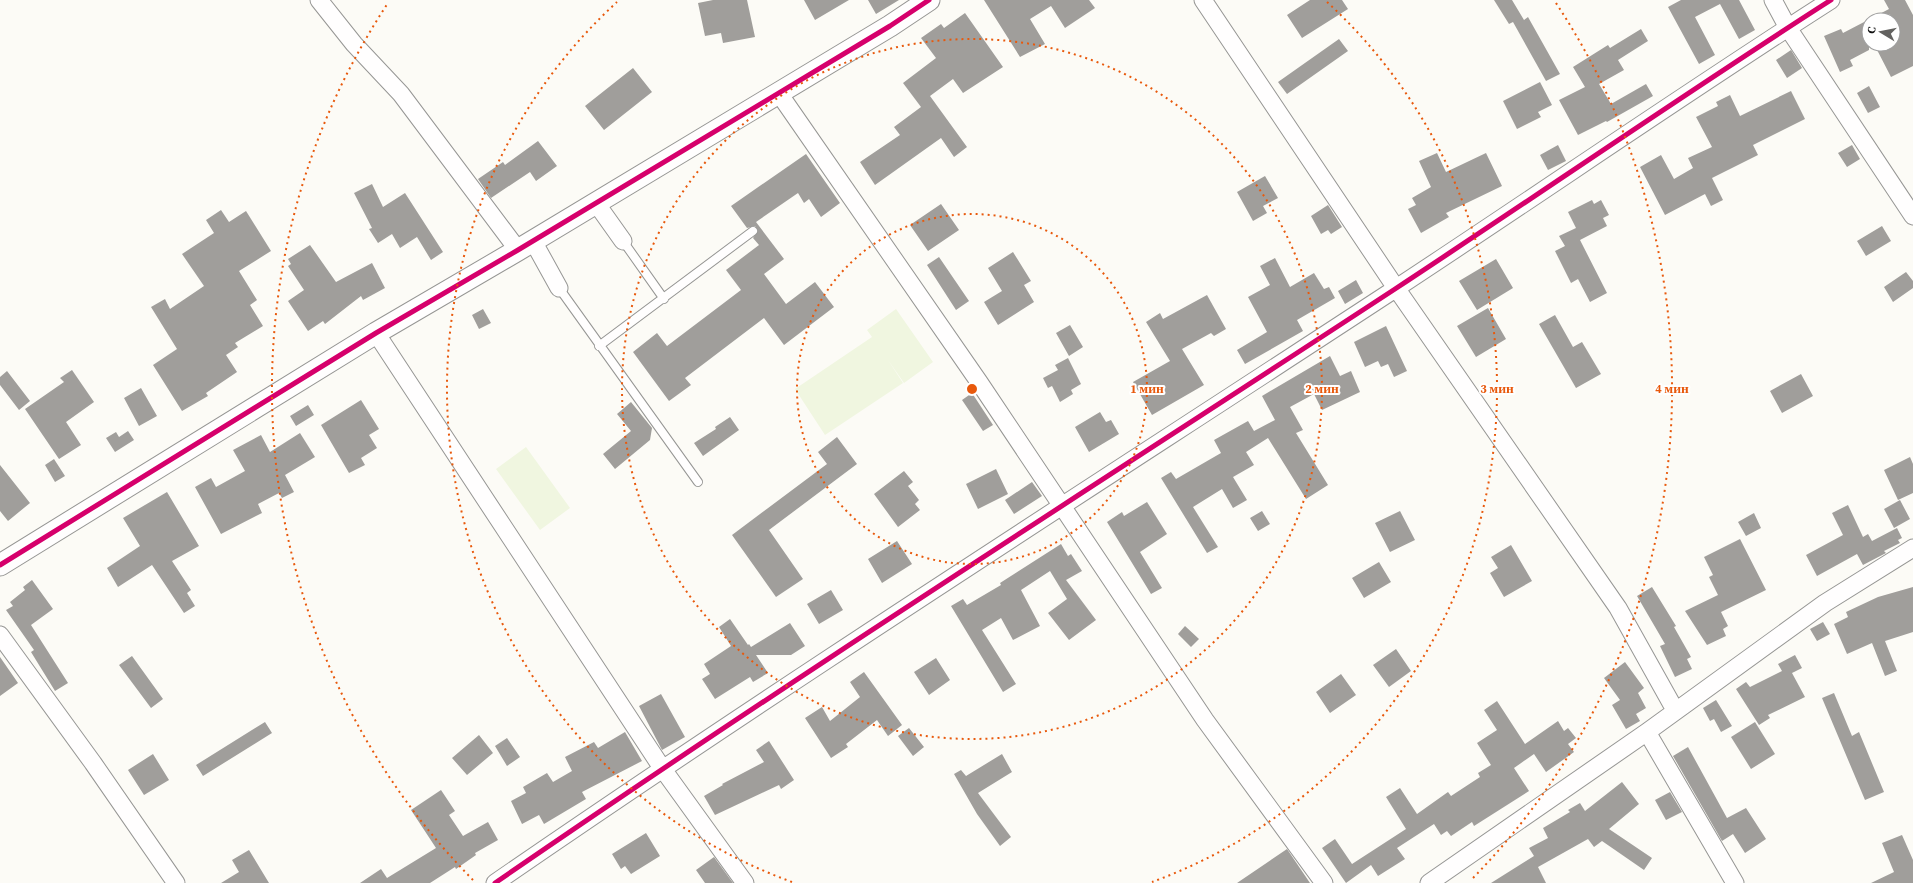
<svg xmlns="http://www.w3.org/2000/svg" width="1913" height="883" viewBox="0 0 1913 883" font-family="'Source Serif 4',serif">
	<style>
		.pitch { fill: #f0f6e0 }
		.building { fill: #a09e9b }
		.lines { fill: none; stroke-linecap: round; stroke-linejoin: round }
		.service-casing { stroke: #969694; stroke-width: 10 }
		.minor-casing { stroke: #969694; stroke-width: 19 }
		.tertiary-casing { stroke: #969694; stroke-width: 23 }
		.service { stroke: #fffefe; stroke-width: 8 }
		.minor { stroke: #fffefe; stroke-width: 17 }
		.tertiary { stroke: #fffefe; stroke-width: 21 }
		.cycleway-casing { stroke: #fff; stroke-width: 8 }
		.cycleway { stroke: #d6006c; stroke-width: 5 }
		.ring { fill: none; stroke: #e8590c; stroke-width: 2; stroke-dasharray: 2 4 }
		.centre { fill: #e8590c; stroke: #fff; stroke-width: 2 }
		.ring-label { font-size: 12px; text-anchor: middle; font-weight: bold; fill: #e8590c; stroke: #fff; stroke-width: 4; stroke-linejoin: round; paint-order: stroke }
	</style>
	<rect width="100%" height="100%" fill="#fcfbf6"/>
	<!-- pitch -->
	<path class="pitch" d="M896,309L933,362L904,383L888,360L903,383L825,435L795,389L872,337L867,330Z
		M526,447L570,508L540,530L496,469Z"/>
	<!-- building -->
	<path class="building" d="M713,0H747L755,37L723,43L721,33L705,36L698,3Z
		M804,0H849L815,20Z
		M868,0H899L876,14Z
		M984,0H1089L1095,8L1065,28L1051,6L1030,19L1045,44L1020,57Z
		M1310,0H1342L1348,9L1302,38L1287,15Z
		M1494,0H1512L1524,20L1528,17L1560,74L1546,81L1513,22L1509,24Z
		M1681,0H1739L1755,30L1739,39L1720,4L1695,17L1715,55L1699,64L1668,7Z
		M1884,0H1905L1913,15V66L1891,77L1874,44H1893V20H1869V50L1850,60L1853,66L1840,72L1824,36L1841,29L1843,33L1889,9Z
		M965,13L1003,67L963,93L953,79L930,96L967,147L954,157L941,138L875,185L860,162L900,135L894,127L921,107L903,83L936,58L921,38L941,24L944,28Z
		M1641,29L1648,41L1618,60L1624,70L1599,84L1611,104L1646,84L1653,96L1607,122L1606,121L1578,135L1559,100L1585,87L1573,67L1608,45L1610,48Z
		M1339,39L1348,51L1287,94L1278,82Z
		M1791,50L1802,68L1787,78L1776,60Z
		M633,68L652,92L604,130L585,106Z
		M1540,82L1552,105L1538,112L1541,117L1517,129L1503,101Z
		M1869,86L1880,107L1868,113L1857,93Z
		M1791,91L1805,119L1753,145L1758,155L1712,178L1723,200L1711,206L1705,194L1665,215L1640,167L1661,155L1674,179L1693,168L1688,158L1712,147L1696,117L1718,106L1716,102L1730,95L1740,116Z
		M538,141L557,166L536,181L530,172L491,198L478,179L503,162L505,165Z
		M1558,145L1566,161L1548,170L1540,155Z
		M1852,145L1860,159L1847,167L1838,153Z
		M1437,153L1446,172L1486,153L1502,186L1446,213L1449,217L1421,233L1408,209L1416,205L1412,198L1431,187L1419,161Z
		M806,154L840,203L821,217L809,199L804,203L798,193L756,222L784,259L764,274L786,304L815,282L834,307L784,345L764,318L685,378L691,385L669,401L633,352L657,333L667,346L741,290L726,270L759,245L753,238L758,231L755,226L747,228L731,206Z
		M1265,176L1278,198L1263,206L1267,213L1253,221L1237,192Z
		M372,184L383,207L405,193L443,252L431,260L417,237L400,248L392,234L378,243L369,229L372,228L354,193Z
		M1592,200L1594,204L1601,200L1609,215L1603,218L1607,226L1580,240L1607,293L1590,302L1578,279L1571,283L1555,251L1565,246L1559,236L1576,228L1568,212Z
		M941,204L959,230L928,251L910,225Z
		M1328,205L1342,227L1331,234L1328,230L1321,234L1311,216Z
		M221,210L229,222L246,211L271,251L239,271L257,300L250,305L263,326L235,343L238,347L226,355L237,372L206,393L208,396L182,411L153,365L177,349L151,307L165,299L170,309L204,286L182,254L214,233L206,220Z
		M1882,226L1891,241L1866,256L1857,241Z
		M310,245L336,282L372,263L385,288L363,300L361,296L325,324L323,321L308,331L288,301L304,290L288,266L291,264L288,259Z
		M1013,252L1031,281L1024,285L1034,302L998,325L984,302L1002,291L988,268Z
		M939,257L969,301L956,310L927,265Z
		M1275,258L1290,287L1314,273L1324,289L1329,287L1335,298L1297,320L1303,331L1245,364L1237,350L1267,332L1248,297L1270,285L1260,266Z
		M1496,259L1513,288L1477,310L1459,281Z
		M1906,272L1913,281V288L1893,302L1884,287Z
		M1356,280L1363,293L1345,304L1338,291Z
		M1207,295L1226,329L1214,336L1211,333L1182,349L1204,385L1152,415L1133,382L1170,361L1146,322L1160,313L1163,319Z
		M1488,308L1506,339L1476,357L1457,326Z
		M483,309L491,323L479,329L472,315Z
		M1555,315L1573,347L1582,342L1601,374L1576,388L1539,324Z
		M1070,325L1083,347L1069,356L1056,333Z
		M1386,326L1407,371L1394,377L1388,364L1381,367L1378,361L1365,367L1354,342Z
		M1330,356L1340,376L1351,371L1360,392L1322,410L1314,394L1290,407L1303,430L1296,433L1328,485L1306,499L1268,438L1246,452L1254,465L1233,477L1247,500L1233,508L1222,489L1193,507L1218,547L1207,553L1161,478L1171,472L1176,479L1221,453L1214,440L1248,421L1254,431L1275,420L1262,396Z
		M1068,358L1081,384L1071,390L1073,394L1060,402L1052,386L1048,388L1043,378L1058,370L1055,365Z
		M72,370L94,402L66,422L81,445L59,459L25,409L64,382L60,378Z
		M7,371L30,401L19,410L0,385V377Z
		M1801,374L1813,396L1782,413L1770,391Z
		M141,388L157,416L139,426L124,398Z
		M972,393L993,425L983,431L962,400Z
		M361,400L379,429L369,435L377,448L361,458L365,465L349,473L321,425Z
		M631,402L652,428L650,440L615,469L603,454L631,431L617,414Z
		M308,405L314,415L296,426L290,416Z
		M1100,412L1106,422L1111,420L1119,434L1089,452L1075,427Z
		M730,417L739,430L703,456L694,443L716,429L715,427Z
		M128,431L134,440L115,452L106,438L116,432L119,437Z
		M300,433L315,457L285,475L294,492L282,498L279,493L258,504L262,513L221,534L195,487L211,478L216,487L245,471L233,450L261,435L270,452Z
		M837,437L857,464L769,530L803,579L776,597L732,535L827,464L818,452Z
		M1910,457L1913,464V493L1898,500L1884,470Z
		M54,459L65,476L55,482L45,465Z
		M0,465L30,503L8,521L0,511Z
		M996,469L1008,494L978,509L966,484Z
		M904,471L913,482L908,486L919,500L915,504L920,510L898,527L874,494Z
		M1032,482L1042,496L1014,514L1005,500Z
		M167,492L199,546L172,561L191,590L187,593L195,606L184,613L152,565L118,587L107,568L140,546L123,518Z
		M1900,500L1910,519L1894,528L1884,509Z
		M1147,502L1167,534L1140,552L1162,588L1151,594L1107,522L1122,512L1124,516Z
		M1848,505L1863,537L1868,534L1872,541L1897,528L1902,538L1898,540L1900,543L1884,551L1886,553L1863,565L1857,554L1817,576L1806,555L1843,535L1832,513Z
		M1262,511L1270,524L1258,531L1250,518Z
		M1400,511L1415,540L1390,552L1375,523Z
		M1754,513L1761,528L1746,536L1738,522Z
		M1740,539L1766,590L1721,612L1728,626L1723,629L1726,636L1707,645L1685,611L1718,595L1709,577L1713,575L1704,557Z
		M897,541L912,564L882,583L868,559Z
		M1061,544L1068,556L1071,554L1082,571L1066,580L1096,620L1069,640L1048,613L1067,599L1050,571L1021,590L1040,626L1013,640L1001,618L982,630L1016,684L1003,692L951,606L963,599L967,605L1001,585L1000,583Z
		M1511,545L1532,581L1504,597L1490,573L1498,568L1491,557Z
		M1379,562L1391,582L1364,598L1352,578Z
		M32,580L53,609L31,625L68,683L55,691L31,652L34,650L6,610L13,606L10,602L25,590L23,587Z
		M1652,587L1676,626L1674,627L1691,657L1687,659L1692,669L1675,677L1660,646L1665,644L1637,596Z
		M1913,587V632L1885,641L1897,671L1885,676L1872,643L1847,654L1834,624L1848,617L1846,612L1878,597Z
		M831,590L843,610L819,624L807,604Z
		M730,619L748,645L749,644L751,647L790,623L805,646L791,655H756L768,673L753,682L750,677L715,699L702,679L710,674L704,664L731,646L719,627Z
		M1823,622L1830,634L1817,641L1810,629Z
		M1185,626L1199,639L1191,647L1178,634Z
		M1396,649L1411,671L1389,687L1373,665Z
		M1795,655L1802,668L1792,673L1805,697L1768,715L1770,718L1759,725L1736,689L1746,682L1750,687L1782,671L1778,664Z
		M132,656L163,699L151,708L119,665Z
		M0,657L18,683L0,696Z
		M936,658L950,680L929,695L914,672Z
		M1625,662L1644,688L1638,693L1646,708L1636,714L1640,721L1626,729L1612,705L1620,700L1604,678Z
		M864,672L902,725L888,736L877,720L846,744L848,747L831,758L805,718L822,707L830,721L860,697L850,682Z
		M1341,674L1356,695L1330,713L1316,692Z
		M1834,693L1852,736L1859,732L1884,792L1865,800L1822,698Z
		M661,694L685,737L662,750L639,706Z
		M1716,700L1732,726L1721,732L1714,719L1710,721L1703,708Z
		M1497,701L1525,744L1558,721L1564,731L1568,728L1576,738L1568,744L1574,752L1546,772L1534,754L1514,768L1529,791L1474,826L1472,822L1451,836L1447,831L1441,835L1434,824L1397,848L1405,859L1378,876L1371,865L1346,883L1322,848L1335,839L1352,864L1406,829L1386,797L1400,788L1417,814L1448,792L1451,796L1480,777L1478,773L1491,765L1477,743L1497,730L1484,710Z
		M265,722L272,733L203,776L196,765Z
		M1755,722L1775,754L1751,769L1731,737Z
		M909,728L924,747L913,756L898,736Z
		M625,732L642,761L582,792L586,799L544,824L539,815L522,824L511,801L526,793L523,787L547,773L553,782L572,771L565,757L594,742L598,748Z
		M479,735L493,753L467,775L452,758Z
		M507,738L520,757L507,766L495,746Z
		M769,741L794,780L781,789L779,785L715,815L704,796L723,785L722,784L764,762L756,750Z
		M1688,747L1727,818L1746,808L1766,839L1745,853L1733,834L1722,841L1673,756Z
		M153,754L169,780L144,795L128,770Z
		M1002,754L1012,772L978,793L1011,837L1000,846L977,814L954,774L961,770L966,776Z
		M1622,782L1639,804L1609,829L1652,858L1644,870L1602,841L1594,847L1588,839L1538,867L1546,883H1491L1534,856L1529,848L1548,838L1543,828L1570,812L1568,810L1580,803L1585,811Z
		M441,790L455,811L449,815L463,836L488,822L498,840L475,853L476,855L456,869L455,867L430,883H360L381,869L387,878L436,848L411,810Z
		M1670,792L1682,812L1666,820L1655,800Z
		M646,833L660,856L631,874L625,866L621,869L612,854Z
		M1902,835L1913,860V883H1871L1894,872L1882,843Z
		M1287,849L1310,883H1237Z
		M249,850L269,883H221L239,872L232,860Z
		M714,857L733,883H705L696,870Z"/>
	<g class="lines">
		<defs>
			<path id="service" d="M623,241L664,299
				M559,288L698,482
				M599,346L753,231"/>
			<path id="minor" d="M319,0L354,44L401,94L518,250
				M1203,0L1396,288L1618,608L1675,710
				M1773,0L1788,28L1913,216
				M778,92L979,382L1205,720L1324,883
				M596,203L623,241
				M533,241L559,288
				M376,333L662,768L745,883
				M0,635L93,763L176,883
				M1647,732L1735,883
				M495,883C791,679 1094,486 1395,289C1541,193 1684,94 1831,0
				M1429,883L1647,732L1825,603L1913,548"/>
			<path id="tertiary" d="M0,565L376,333L518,250L890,26L929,0"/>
		</defs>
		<!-- service casing -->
		<use href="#service" class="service-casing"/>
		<!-- minor casing -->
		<use href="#minor" class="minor-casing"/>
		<!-- tertiary casing -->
		<use href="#tertiary" class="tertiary-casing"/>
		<!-- service -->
		<use href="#service" class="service"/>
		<!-- minor -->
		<use href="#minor" class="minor"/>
		<!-- tertiary -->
		<use href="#tertiary" class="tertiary"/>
		<defs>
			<path id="cycleway" d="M0,565L376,333L518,250L890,26L929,0
				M495,883C791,679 1094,486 1395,289C1541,193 1684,94 1831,0"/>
		</defs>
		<!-- cycleway casing -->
		<use href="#cycleway" class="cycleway-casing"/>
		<!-- cycleway -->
		<use href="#cycleway" class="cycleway"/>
	</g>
	<!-- distance rings -->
	<g class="ring">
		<circle cx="972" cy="389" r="175"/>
		<circle cx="972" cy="389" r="350"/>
		<path d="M792 882A525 525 0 0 1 617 2M1327 2A525 525 0 0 1 1152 882"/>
		<path d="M473 880A700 700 0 0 1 388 3M1556 3A700 700 0 0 1 1471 880"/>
	</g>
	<circle cx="972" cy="389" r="6" class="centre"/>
	<g class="ring-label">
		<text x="1147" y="393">1 мин</text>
		<text x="1322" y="393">2 мин</text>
		<text x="1497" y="393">3 мин</text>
		<text x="1672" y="393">4 мин</text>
	</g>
	<!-- north arrow -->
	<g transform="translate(1881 32) rotate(280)"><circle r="19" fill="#ffffff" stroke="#9f9f9f"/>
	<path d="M0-3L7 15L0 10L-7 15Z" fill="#636260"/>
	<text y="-6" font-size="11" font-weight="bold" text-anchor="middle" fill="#101010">С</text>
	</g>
</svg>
